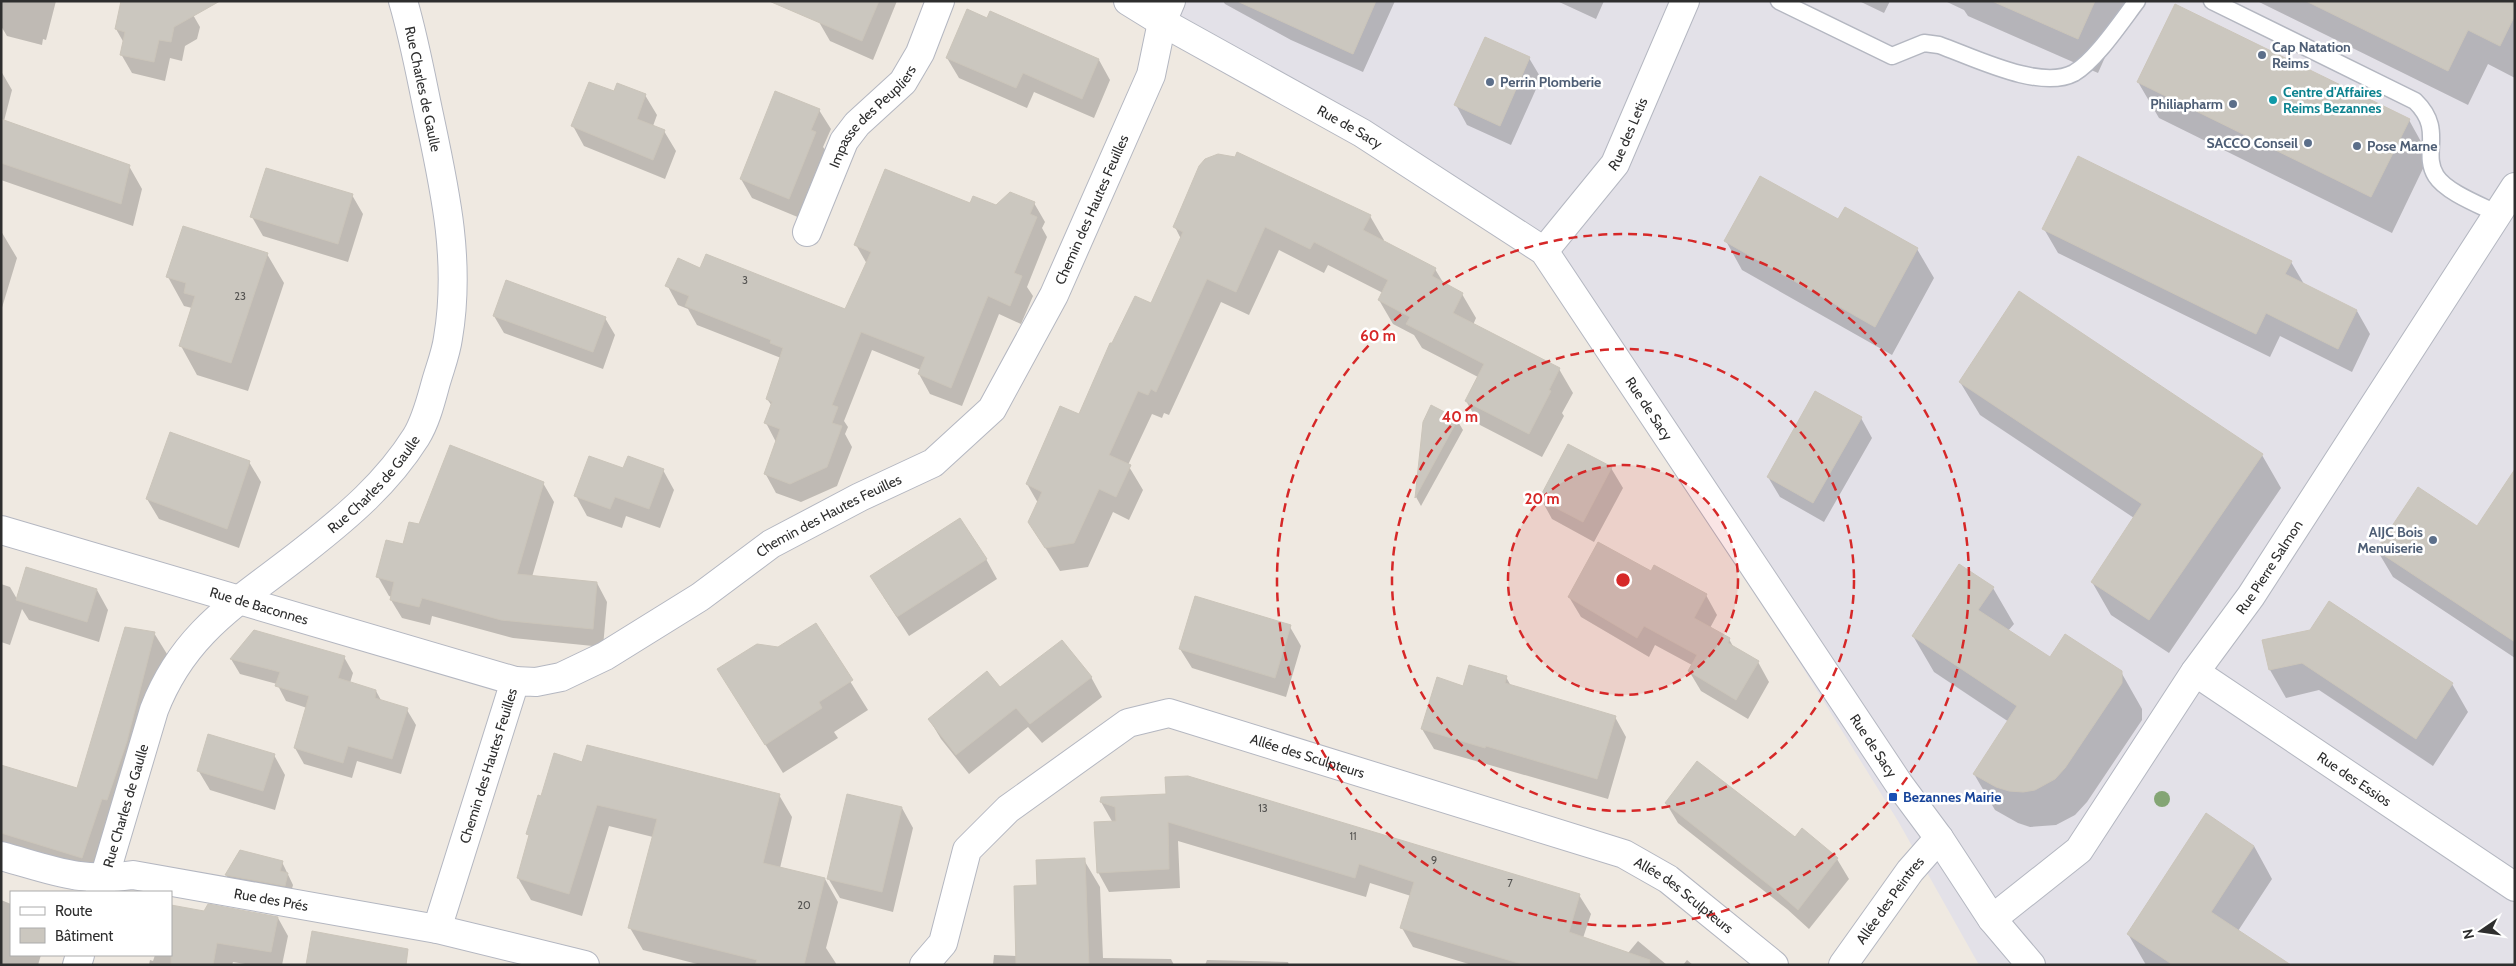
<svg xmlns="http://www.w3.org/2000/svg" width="2516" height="966" viewBox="0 0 2516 966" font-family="Cabin,sans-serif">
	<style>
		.industrial { fill: #e3e1e8 }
		.shadow { fill: #0003 }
		.building { fill: #cbc7bf; stroke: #cbc5ba }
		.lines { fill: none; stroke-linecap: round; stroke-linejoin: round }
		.lane-casing { stroke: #b4b7c1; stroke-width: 19 }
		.street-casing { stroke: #b4b7c1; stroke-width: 30 }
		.secondary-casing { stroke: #b4b7c1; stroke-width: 30 }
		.lane { stroke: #fff; stroke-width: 16 }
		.street { stroke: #fff; stroke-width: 28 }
		.secondary { stroke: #fff; stroke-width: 28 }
		.tree { fill: #84a574 }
		.ring { fill: none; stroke: #d62828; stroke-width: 2.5; stroke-dasharray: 9 6 }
		.service-dot { fill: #5c6f8a; stroke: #fff; stroke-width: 2 }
		.culture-dot { fill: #0f9aa8; stroke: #fff; stroke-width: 2 }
		.transit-dot { fill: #1a4fb4; stroke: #fff; stroke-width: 2 }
		.labels { text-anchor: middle; stroke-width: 5; stroke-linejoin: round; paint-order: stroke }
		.number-label { font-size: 11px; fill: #555452 }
		.service-label { font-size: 14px; font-weight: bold; fill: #4e5e75; stroke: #fff; text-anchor: start }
		.street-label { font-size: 14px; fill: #2e2e2e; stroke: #fff }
		.culture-label { font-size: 14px; font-weight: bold; fill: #0d838f; stroke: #fff; text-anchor: start }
		.transit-label { font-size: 14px; font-weight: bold; fill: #164399; stroke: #fff; text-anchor: start }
		.centre { fill: #d62828; stroke: #fff; stroke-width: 2.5 }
		.ring-label { font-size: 15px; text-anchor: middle; font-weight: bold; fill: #d62828; stroke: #fff; stroke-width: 5; stroke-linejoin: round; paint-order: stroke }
	</style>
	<rect width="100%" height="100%" fill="#efe9e1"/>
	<!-- industrial -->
	<path class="industrial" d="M1171,1H2515V965H1979L1898,821L1544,251L1162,22Z"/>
	<!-- shadow -->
	<path class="shadow" d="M1,1H56L46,40L43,39L42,45L7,36L1,26Z
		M827,1H897L873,60L830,41L819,22Z
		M1223,1H1395L1363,72L1291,40L1225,4Z
		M1557,1H1604L1596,19Z
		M1859,1H1890L1884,13Z
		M1945,1H2130L2098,73L1968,16L1964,10Z
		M2257,1H2515V78L2488,64L2468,105Z
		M192,13L200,27L197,39L185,46L182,61L170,58L165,81L132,73L121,54L124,43L116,29Z
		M947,58L1099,60L1110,80L1094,118L1034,92L1027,108L959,78Z
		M1529,58L1541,78L1511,145L1467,125L1456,105Z
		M1,71L12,90L4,121L129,166L142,189L133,226L1,180Z
		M2138,82L2409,120L2429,156L2392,233L2159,118Z
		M615,93L645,95L657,115L653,126L664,131L676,151L665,179L584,146L573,126Z
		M819,110L831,129L823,147L827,152L800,218L752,198L741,179Z
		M352,195L363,214L348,262L263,236L252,217Z
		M1034,203L1045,222L1042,228L1047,237L1027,287L1033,296L1021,324L999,314L962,406L930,394L919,374L921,370L872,350L844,421L848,427L845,434L852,447L837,486L801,502L776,493L765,473L776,442L766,423L772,406L767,399L781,358L697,325L688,309L678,305L667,285L701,270L846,310L867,264L856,245L971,205L996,206Z
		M1845,208L1917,249L1934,278L1892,355L1742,270L1726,241L1838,221Z
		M1370,216L1384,240L1382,242L1435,269L1444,284L1462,294L1476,318L1473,325L1559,369L1573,393L1562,413L1564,416L1542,457L1480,425L1466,401L1478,377L1422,348L1414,335L1393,324L1379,300L1383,293L1328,265L1324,273L1279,250L1249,315L1221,302L1169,415L1164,413L1162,418L1152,414L1128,465L1143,490L1129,520L1113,512L1088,567L1060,571L1029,522L1038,503L1027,484L1080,416L1152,305L1181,239L1175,227Z
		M2044,229L2291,262L2304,284L2357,311L2370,334L2352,372L2280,336L2270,357L2058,253Z
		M1,231L17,258L1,311Z
		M267,254L284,283L248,391L197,375L181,346L192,308L184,306L168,277Z
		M494,316L605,318L615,335L603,369L504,333Z
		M1960,382L2262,455L2281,488L2169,653L2111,615L2092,582L2134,518L1980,415Z
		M1861,418L1872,438L1824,522L1780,497L1768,477Z
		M1457,420L1463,430L1421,506L1416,497L1424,422Z
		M249,462L261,482L239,548L159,519L147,499Z
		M1611,468L1623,488L1594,542L1552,519L1541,499Z
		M624,470H663L674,490L660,528L626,516L622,528L587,516L576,496Z
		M2515,471V658L2393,577L2377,550L2478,528Z
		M543,483L554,502L532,577L597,583L607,602L603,647L513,638L432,616L430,625L402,618L391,600L392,597L389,596L378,577L404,546Z
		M986,559L997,579L909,636L883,596Z
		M1651,573L1706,595L1717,615L1710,628L1729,639L1734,648L1758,662L1769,682L1748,719L1701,691L1689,671L1692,665L1655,645L1649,657L1581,617L1569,597Z
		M1,584L10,587L17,599L97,590L108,610L99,642L29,620L22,609L10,645L1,642Z
		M1993,588L2014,624L2008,631L2051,659L2121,672L2142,709V720L2087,802L2075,815L2056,825L2030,827L2018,823L1995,810L1974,774L2009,722L1934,672L1913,636Z
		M815,625L868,710L834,732L838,738L783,773L719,670L778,648Z
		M1290,627L1301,646L1286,697L1192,668L1180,649Z
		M154,633L167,654L138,763L94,878L1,850V768L78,790Z
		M2263,641L2452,684L2468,712L2433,766L2319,690L2286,698L2270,670Z
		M344,657L353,673L350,683L376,691L382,702L407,710L416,725L401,774L357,761L352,778L304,764L295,748L307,708L286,701L277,684L240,674L231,659Z
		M1091,677L1102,697L1042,743L1028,727L969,774L941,739L929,719L1000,689Z
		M1506,677L1511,686L1615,717L1626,737L1608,799L1434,749L1422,729L1464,687Z
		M274,755L285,775L275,810L210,790L198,770Z
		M583,763L779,795L792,817L780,868L825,879L838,902L826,948L837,965H701L643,950L630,928L653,837L609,826L582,916L531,900L518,878L530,837L528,833L542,798Z
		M1101,802L1579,895L1591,914L1583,938L1628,953L1638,941L1667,965H1472L1413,947L1402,928L1411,896L1370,883L1366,897L1178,841L1180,888L1109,892L1098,872L1113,823Z
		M1666,803L1795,839L1802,830L1837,859L1849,879L1809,929L1787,909L1678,823Z
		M902,808L913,828L893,912L840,898L828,878Z
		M2254,846L2272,879L2238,931L2289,965H2146L2128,934Z
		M241,851L282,862L293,885L290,896L232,885L226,875Z
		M1084,860L1100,887L1103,958L1171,959L1174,965H993L994,955L1017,956L1038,887Z
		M1,900L11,904V955H41L38,965H1Z
		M204,913L278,918L288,936L282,965H251L233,962L232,965H149L150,960L153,961L155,955H171Z
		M1207,960L1288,962L1289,965H1205Z
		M1687,960L1693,965H1683Z"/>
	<!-- building -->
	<path class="building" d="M121,1H220L174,27L171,42L159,40L154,62L120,55L125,32L115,29Z
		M769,1H879L862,41Z
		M1237,1H1376L1353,54Z
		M1992,1H2095L2078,39Z
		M2306,1H2515V15L2500,46L2468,30L2448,71Z
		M2175,4L2410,119L2371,197L2137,82Z
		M967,9L987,18L990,11L1099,59L1082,99L1023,73L1016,88L946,58Z
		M1485,37L1530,57L1500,126L1454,105Z
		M589,82L614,91L617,83L646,94L637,119L665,130L653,160L571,126Z
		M775,91L820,109L811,130L816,132L789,199L740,179Z
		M1,119L130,165L121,204L1,163Z
		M1237,152L1371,215L1363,230L1436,268L1432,276L1463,293L1453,313L1560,368L1549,390L1551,391L1529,434L1465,401L1484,364L1406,324L1410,317L1378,300L1388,280L1314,242L1310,249L1265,227L1236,292L1207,279L1156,392L1151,389L1148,395L1138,391L1109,455L1131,465L1116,497L1099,489L1074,543L1045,548L1028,522L1042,492L1026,484L1060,406L1079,414L1110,343H1112L1135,296L1151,303L1183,232L1173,227L1199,166L1205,159L1218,154L1235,157Z
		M2078,156L2292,261L2285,274L2357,310L2338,349L2266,313L2256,334L2042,229Z
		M266,168L353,194L338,244L250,217Z
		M885,169L970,203L973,196L996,205L1010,192L1035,202L1030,214L1037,217L1014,273L1022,276L1010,306L988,296L951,388L918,374L925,357L861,332L832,405L838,407L832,423L842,426L827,467L790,484L764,474L780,429L764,423L772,402L766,399L783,348L770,343L771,340L685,306L689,296L665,286L678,258L700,268L706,254L845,309L871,252L854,245Z
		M1760,176L1838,219L1845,207L1918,248L1875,327L1724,241Z
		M183,226L268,253L231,363L179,346L195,296L184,293L186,283L166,277Z
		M506,280L606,317L593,352L493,316Z
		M2019,291L2263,454L2149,620L2091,582L2142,504L1959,382Z
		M1815,391L1862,417L1813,503L1767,477Z
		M1431,405L1458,419L1415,498L1423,422Z
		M170,432L250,461L227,529L146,499Z
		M1568,444L1612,467L1583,522L1539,499Z
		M450,445L544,482L517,574L597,582L593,629L501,620L422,598L419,607L390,600L394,582L376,577L386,540L403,544L409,522L419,524Z
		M589,456L623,468L628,456L664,469L649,509L615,497L610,509L574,496Z
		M2515,469V642L2376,550L2418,487L2477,526Z
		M960,518L987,559L897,617L870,576Z
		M1598,542L1651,571L1654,565L1707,594L1694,618L1730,638L1728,643L1759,661L1736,700L1688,671L1697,655L1644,626L1637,638L1568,597Z
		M1959,564L1994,587L1978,610L2050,657L2065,634L2122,671V683L2065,768L2055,779L2035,790L2023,792L2009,791L1996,787L1973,774L2017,706L1912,636Z
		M26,567L97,589L87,622L16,600Z
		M1195,596L1291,625L1275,678L1179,649Z
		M2329,601L2453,683L2416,739L2302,663L2269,670L2262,640L2310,630Z
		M816,623L853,680L819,702L822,708L765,745L717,669L757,644L778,647Z
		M125,627L155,632L127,741L107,800L102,799L82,858L1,833V765L77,788Z
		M254,630L345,656L338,678L376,690L375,698L408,708L392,759L348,746L343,763L294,748L309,696L275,686L280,672L230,659Z
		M1062,640L1092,677L1030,724L1016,708L956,755L928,719L987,671L1000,687Z
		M1469,665L1507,676L1505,683L1616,716L1597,779L1486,746L1485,748L1421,729L1437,677L1463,686Z
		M208,734L275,754L263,791L197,771Z
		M587,745L780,794L763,863L825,878L804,965H755L757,960L628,928L657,819L597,805L569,894L517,878L529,835L526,834L532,815L538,795L541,796L554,753L582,762Z
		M1697,761L1795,837L1802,828L1838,858L1798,910L1774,889L1665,803Z
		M1188,776L1580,894L1569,932L1650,960L1649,965H1525L1400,928L1414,882L1359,864L1355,878L1168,822L1169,869L1097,873L1094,822L1116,821L1115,807L1100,802L1101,797L1166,794L1165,777Z
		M847,794L902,807L882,892L827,879Z
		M2206,813L2254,846L2211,912L2291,965H2173L2127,934Z
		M240,850L283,861L280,871L288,873L285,886L225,875Z
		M1085,858L1089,965H1016L1014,886L1037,885L1036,860Z
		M208,904L278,917L271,952L217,943L213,965H171V905L204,911Z
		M312,931L408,949L406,965H306Z"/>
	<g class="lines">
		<defs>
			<path id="lane" d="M1779,1L1892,56L1924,43L1939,45C1973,57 2040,91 2074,73C2095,61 2121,22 2137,1
				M2212,1L2415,101C2445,130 2421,152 2436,176C2446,192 2480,205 2498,214"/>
			<g id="street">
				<path id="s1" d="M1128,1L1162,22L1362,133L1544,251L1899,784L1939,838L1992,919L2031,965"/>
				<path id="s2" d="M807,232L844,141L857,124L903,82L920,53L940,1"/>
				<path id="s3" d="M1544,251L1615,164L1685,1"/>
				<path id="s4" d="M1,530L515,681"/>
				<path id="s5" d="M2195,672L2515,887"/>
				<path id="s6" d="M1,856C52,870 80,883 133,875L437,929L585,965"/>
				<path id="s7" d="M1992,919L2079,850L2195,672L2251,596L2515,187"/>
				<path id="s8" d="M437,929L515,681L536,682L561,677L605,656L700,597L771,544L860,497L933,463L992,409L1054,295L1151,75L1162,22L1171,1"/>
				<path id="s9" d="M924,965L943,943L967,850L1008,809L1128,723L1169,713L1624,854L1668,879L1774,965"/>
				<path id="s10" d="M1843,965L1910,871L1939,838"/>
			</g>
			<g id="secondary">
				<path id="s11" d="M100,892L154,710C185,629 242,600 306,549C348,516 387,483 416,437C426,421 431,400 436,382C440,368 446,353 448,338C461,261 445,190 429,115C421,77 414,38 403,1"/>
				<path d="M77,965L80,955"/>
			</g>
		</defs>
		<!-- lane casing -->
		<use href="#lane" class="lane-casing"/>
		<!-- street casing -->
		<use href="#street" class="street-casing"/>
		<!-- secondary casing -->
		<use href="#secondary" class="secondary-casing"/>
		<!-- lane -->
		<use href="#lane" class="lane"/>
		<!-- street -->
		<use href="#street" class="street"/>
		<!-- secondary -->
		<use href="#secondary" class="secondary"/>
	</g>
	<!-- trees -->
	<circle class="tree" cx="2162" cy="799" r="8"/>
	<!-- distance rings -->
	<circle cx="1623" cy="580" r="115" fill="#d62828" fill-opacity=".12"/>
	<g class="ring">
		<circle cx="1623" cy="580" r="115"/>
		<circle cx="1623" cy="580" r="231"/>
		<circle cx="1623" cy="580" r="346"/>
	</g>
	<!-- markers -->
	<g class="service-dot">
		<circle cx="2262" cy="55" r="5"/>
		<circle cx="1490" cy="82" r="5"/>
		<circle cx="2233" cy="104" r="5"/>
		<circle cx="2308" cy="143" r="5"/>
		<circle cx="2357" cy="146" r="5"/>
		<circle cx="2433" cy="540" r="5"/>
	</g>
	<circle class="culture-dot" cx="2273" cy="100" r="5"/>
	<rect class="transit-dot" x="1888" y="792" width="10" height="10" rx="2.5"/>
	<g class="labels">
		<!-- number labels -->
		<g class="number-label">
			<text x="745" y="284">3</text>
			<text x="240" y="300">23</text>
			<text x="1263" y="812">13</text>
			<text x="1353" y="840">11</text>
			<text x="1434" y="864">9</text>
			<text x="1510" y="887">7</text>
			<text x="804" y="909">20</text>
		</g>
		<!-- service labels -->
		<g class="service-label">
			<text x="2272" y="52">Cap Natation<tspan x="2272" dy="16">Reims</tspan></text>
			<text x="1500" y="87">Perrin Plomberie</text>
			<text x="2223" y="109" text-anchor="end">Philiapharm</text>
			<text x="2298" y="148" text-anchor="end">SACCO Conseil</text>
			<text x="2367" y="151">Pose Marne</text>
			<text x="2423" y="537" text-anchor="end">AIJC Bois<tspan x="2423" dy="16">Menuiserie</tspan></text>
		</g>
		<!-- street labels -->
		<g class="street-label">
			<text transform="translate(423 89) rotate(78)" y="5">Rue Charles de Gaulle</text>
			<text dy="5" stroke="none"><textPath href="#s2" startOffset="135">Impasse des Peupliers</textPath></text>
			<text dy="5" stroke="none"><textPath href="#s1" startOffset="255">Rue de Sacy</textPath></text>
			<text dy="5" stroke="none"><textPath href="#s3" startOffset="145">Rue des Letis</textPath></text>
			<text dy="5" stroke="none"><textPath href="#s8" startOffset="1040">Chemin des Hautes Feuilles</textPath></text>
			<text dy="5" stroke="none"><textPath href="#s1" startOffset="675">Rue de Sacy</textPath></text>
			<text dy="5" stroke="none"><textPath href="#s11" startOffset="509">Rue Charles de Gaulle</textPath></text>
			<text dy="5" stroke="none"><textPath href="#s8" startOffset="620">Chemin des Hautes Feuilles</textPath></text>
			<text dy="5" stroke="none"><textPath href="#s7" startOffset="452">Rue Pierre Salmon</textPath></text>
			<text dy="5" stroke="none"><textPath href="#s4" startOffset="269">Rue de Baconnes</textPath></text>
			<text dy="5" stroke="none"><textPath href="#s1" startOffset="1080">Rue de Sacy</textPath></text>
			<text dy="5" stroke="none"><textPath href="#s9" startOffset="518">Allée des Sculpteurs</textPath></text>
			<text dy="5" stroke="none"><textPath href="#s8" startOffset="171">Chemin des Hautes Feuilles</textPath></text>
			<text dy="5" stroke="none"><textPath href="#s5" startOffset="192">Rue des Essios</textPath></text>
			<text dy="5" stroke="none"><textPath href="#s11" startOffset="90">Rue Charles de Gaulle</textPath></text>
			<text dy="5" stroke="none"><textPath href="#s9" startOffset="922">Allée des Sculpteurs</textPath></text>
			<text dy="5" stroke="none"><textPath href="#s6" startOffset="275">Rue des Prés</textPath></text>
			<text dy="5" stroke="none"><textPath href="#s10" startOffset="80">Allée des Peintres</textPath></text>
		</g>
		<!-- culture labels -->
		<g class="culture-label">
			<text x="2283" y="97">Centre d'Affaires<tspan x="2283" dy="16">Reims Bezannes</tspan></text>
		</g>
		<!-- transit labels -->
		<g class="transit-label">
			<text x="1903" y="802">Bezannes Mairie</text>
		</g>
	</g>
	<circle cx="1623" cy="580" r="8" class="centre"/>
	<g class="ring-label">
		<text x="1378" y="341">60 m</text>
		<text x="1460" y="422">40 m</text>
		<text x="1542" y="504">20 m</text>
	</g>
	<!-- border -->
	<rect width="2516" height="966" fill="none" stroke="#2e2e2e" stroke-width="5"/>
	<!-- legend -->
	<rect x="10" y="891" width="162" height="65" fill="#ffffff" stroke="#ababab"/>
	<rect x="20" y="907" width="25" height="8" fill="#ffffff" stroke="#ababab"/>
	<text x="55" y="916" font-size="15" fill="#2e2e2e">Route</text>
	<rect x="20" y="928" width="25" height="15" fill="#cbc7bf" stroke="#ababab"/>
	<text x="55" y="941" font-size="15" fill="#2e2e2e">Bâtiment</text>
	<!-- north arrow -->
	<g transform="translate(2481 931) rotate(257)" stroke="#ffffff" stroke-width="4" paint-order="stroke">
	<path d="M0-4L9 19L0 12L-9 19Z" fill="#2e2e2e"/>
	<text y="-8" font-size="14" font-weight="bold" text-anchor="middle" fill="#2e2e2e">N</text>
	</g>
</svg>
